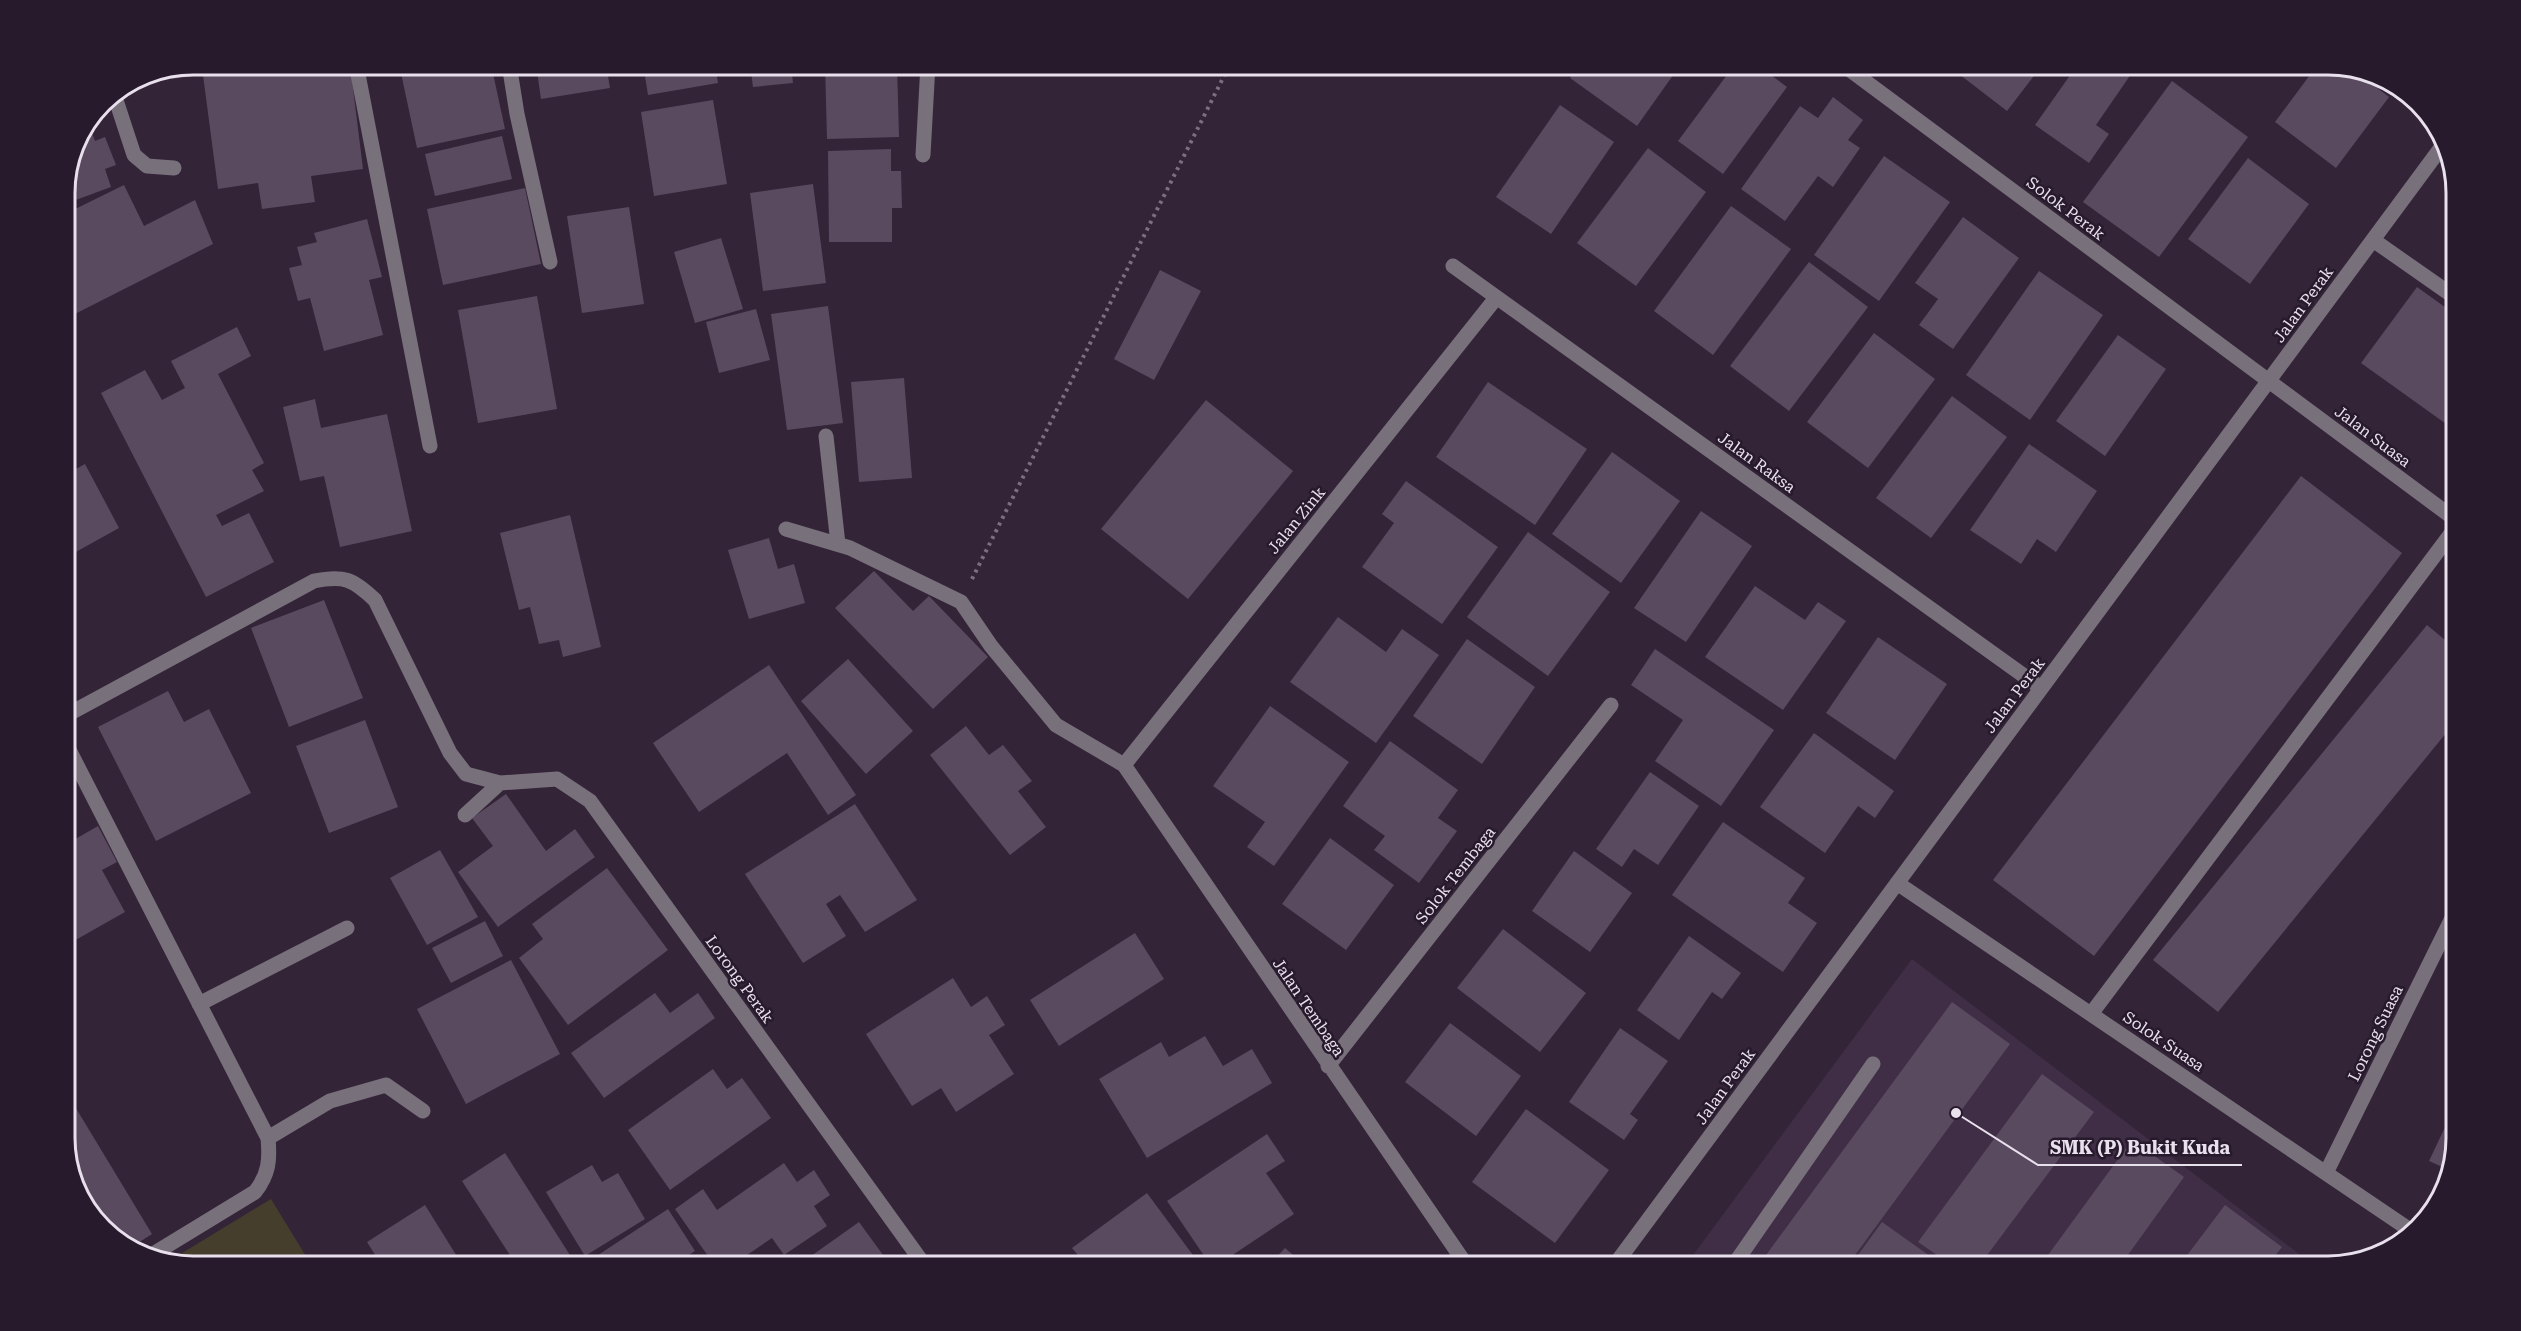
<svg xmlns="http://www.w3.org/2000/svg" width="2521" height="1331" viewBox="0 0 2521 1331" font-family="'Roboto Serif',serif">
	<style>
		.built { fill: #402e46 }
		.green { fill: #463e2c }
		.building { fill: #5a4a60 }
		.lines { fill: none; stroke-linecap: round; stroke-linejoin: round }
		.path { stroke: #7b6f80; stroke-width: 4; stroke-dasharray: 3 4.5; stroke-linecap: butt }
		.minor { stroke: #78707b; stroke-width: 15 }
		.labels { text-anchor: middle; stroke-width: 5; stroke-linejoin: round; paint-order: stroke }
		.street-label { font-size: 16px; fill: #e9e0ed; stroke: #281a2d }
		.rim { fill: none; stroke: #e9e0ed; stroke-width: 3 }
		.leader { fill: none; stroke: #e9e0ed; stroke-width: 2 }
		.callout-dot { fill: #e9e0ed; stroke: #281a2d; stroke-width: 2 }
		.callout-label { font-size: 18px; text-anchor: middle; font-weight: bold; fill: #e9e0ed; stroke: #281a2d; stroke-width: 5; stroke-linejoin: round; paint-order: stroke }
	</style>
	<rect width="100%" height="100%" fill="#332438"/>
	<!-- built -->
	<path class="built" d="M1912,959L2315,1266H1685Z"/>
	<!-- green -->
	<path class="green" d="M271,1199L312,1266H193L169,1261Z"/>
	<!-- building -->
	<path class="building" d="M193,64H350L363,169L311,176L315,202L262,209L258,183L218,189L203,75L171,79L170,69Z
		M442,64H491L505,129L417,148L401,73Z
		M536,64H606L610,88L541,99Z
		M643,64H715L718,83L648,95Z
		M750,64H791L793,83L753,87Z
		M825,64H897L899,137L827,139Z
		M1579,64H1681L1637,126L1570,78Z
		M1735,64H1756L1787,87L1723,174L1678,141Z
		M1960,64H2043L2007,111L1955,71Z
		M2078,64H2138L2096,125L2109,134L2089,163L2035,125Z
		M2318,64L2355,71L2389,97L2336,168L2275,122Z
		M2172,81L2248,137L2159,257L2083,202Z
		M1833,97L1863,120L1848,140L1860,148L1833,187L1818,176L1785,221L1741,189L1800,106L1818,118Z
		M713,100L727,184L654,196L641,112Z
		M1560,105L1614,142L1551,234L1496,197Z
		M88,123L95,141L105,137L116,165L105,169L111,187L65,204V185L74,144Z
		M502,136L512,179L435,196L425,154Z
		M1648,148L1706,192L1636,286L1577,243Z
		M891,149V171H901L902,208H892V242H829L828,151Z
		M1884,156L1950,202L1879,301L1814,255Z
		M2248,158L2309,204L2250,284L2188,239Z
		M813,184L826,283L763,291L750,193Z
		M124,185L144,226L195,200L213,244L65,319V214Z
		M525,188L541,264L443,285L427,209Z
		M1731,206L1791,249L1713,355L1654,311Z
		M629,207L644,304L582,313L567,216Z
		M1963,217L2019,258L1953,349L1919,325L1938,299L1915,283Z
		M367,219L382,277L369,280L383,335L324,351L310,298L298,301L289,268L302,265L297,247L317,242L314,233Z
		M721,238L743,309L695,323L674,252Z
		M2456,242V267L2445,258Z
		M1809,262L1868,307L1789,411L1730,366Z
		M1160,270L1201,291L1154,380L1114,359Z
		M2039,271L2103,315L2030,420L1966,375Z
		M2417,287L2456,315V431L2361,363Z
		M537,296L557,409L478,423L458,310Z
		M828,306L843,423L787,430L771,314Z
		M756,309L770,360L719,373L706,322Z
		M237,327L251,356L218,374L264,463L252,470L264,491L216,515L222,526L249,513L274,562L206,597L101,393L145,370L162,400L185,388L171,361Z
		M1874,333L1935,379L1868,468L1807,422Z
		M2118,335L2166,369L2105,456L2056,421Z
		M904,378L912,478L859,482L851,382Z
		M1488,382L1587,449L1535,525L1436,457Z
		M65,388L72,401L65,405Z
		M1952,396L2007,437L1931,538L1876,498Z
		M315,399L321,428L387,414L412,531L340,547L324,476L300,481L283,407Z
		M1206,400L1293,471L1188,599L1101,529Z
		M2029,444L2097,491L2056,552L2037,539L2021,564L1970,530Z
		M1612,452L1680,501L1621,583L1552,534Z
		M85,464L119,528L65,558V475Z
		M2301,476L2402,553L2094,956L1993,880Z
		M1406,481L1498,547L1442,624L1362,567L1394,523L1382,514Z
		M1701,511L1752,546L1686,642L1634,608Z
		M570,515L601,647L563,657L559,640L539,644L530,607L519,610L500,533Z
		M1528,532L1610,592L1548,676L1467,617Z
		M769,538L778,569L794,564L805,603L749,619L728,550Z
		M874,571L913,611L929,596L988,657L933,709L835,608Z
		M1755,586L1805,620L1818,602L1846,621L1783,710L1705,657Z
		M324,600L363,698L289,727L251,628Z
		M1338,617L1386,652L1402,629L1439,655L1376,743L1290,682Z
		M2427,625L2456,649V721L2218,1012L2153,960Z
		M1878,637L1947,684L1895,760L1826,713Z
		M1467,639L1535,687L1482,764L1413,716Z
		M1655,649L1774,730L1721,806L1655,761L1683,720L1631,685Z
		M848,659L913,731L866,774L801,701Z
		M769,665L856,795L828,815L787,753L699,812L653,743Z
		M168,691L184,722L209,709L251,793L156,841L98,727Z
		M1270,706L1349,762L1274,866L1247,847L1265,822L1213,786Z
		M365,720L398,807L329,833L296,746Z
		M966,726L989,755L1003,745L1032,781L1018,791L1046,827L1010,855L930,755Z
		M1814,733L1894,791L1875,818L1858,806L1825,853L1760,807Z
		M1390,741L1458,790L1438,818L1457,831L1419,883L1374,850L1385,836L1343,806Z
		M1650,772L1699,806L1658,865L1634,849L1622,867L1596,849Z
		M506,794L546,851L575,829L595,857L498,927L458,872L493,846L472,818Z
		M855,804L917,900L865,932L840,895L826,904L846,936L803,963L745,874Z
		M1723,822L1805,878L1788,903L1817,923L1783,972L1672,895Z
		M98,826L117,862L102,870L125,912L65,946V845Z
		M1330,838L1394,885L1346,950L1282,904Z
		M440,850L478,917L427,945L390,878Z
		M1574,851L1632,893L1590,952L1532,911Z
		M607,868L668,950L568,1025L519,958L543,939L532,924Z
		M485,921L503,956L451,983L432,948Z
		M1503,929L1586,993L1540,1052L1457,988Z
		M1135,933L1164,979L1059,1046L1030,1000Z
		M1689,936L1741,973L1722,999L1712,992L1679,1040L1637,1010Z
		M511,960L560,1054L466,1104L417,1009Z
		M953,978L971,1007L987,996L1005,1025L989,1035L1014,1074L956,1112L941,1088L912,1106L866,1034Z
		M655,993L670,1013L698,993L715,1018L604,1098L571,1053Z
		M1952,1002L2010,1044L1847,1266H1758Z
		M1450,1023L1521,1076L1476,1136L1405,1082Z
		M1620,1028L1668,1061L1630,1114L1638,1120L1624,1140L1569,1102Z
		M1205,1036L1223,1066L1252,1049L1272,1083L1147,1158L1099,1079L1161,1042L1169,1057Z
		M713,1069L727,1089L742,1078L771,1118L670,1190L628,1130Z
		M2042,1074L2094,1112L1979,1266H1953L1918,1242Z
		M65,1090L152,1234L130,1248L86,1210L65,1147Z
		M2456,1104L2457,1138L2449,1170L2429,1161Z
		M1526,1109L1609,1170L1555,1243L1472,1182Z
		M1267,1134L1285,1161L1266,1173L1294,1214L1216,1266H1211L1167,1201Z
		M2132,1140L2184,1177L2120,1266H2040Z
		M505,1153L575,1263L569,1266H517L462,1181Z
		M784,1163L797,1182L814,1170L830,1195L814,1206L827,1226L784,1255L772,1238L731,1266H715L675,1209L703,1189L717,1210Z
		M592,1165L602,1182L618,1173L645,1219L585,1256L546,1192Z
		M1147,1193L1201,1266H1074L1082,1260L1072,1248Z
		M425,1205L463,1266H382L367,1242Z
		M2225,1205L2282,1247L2267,1266H2179Z
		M668,1209L695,1251L672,1266H597L592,1259Z
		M859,1222L891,1266H797Z
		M1882,1222L1944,1266H1850Z
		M1285,1248L1306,1266H1268Z"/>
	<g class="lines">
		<!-- path -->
		<path class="path" d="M972,579L1230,64"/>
		<!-- minor -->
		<path class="minor" d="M356,64L430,446
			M509,64L517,114L550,262
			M1842,64L2456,520
			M114,94L134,155L147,166L174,168
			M923,155L928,64
			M2373,240L2456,298
			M1453,266L2041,688
			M826,436L838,544
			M786,529L850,548L961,602L991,646L1056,725L1124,765L1467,1266
			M65,716L314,581C344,575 353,579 375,600L450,753L466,774L500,783L557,779L590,801L925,1266
			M65,742L268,1138C270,1160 269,1174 255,1192L150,1256
			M1124,765L1496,298
			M465,815L500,783
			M1897,883L2410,1230
			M199,1004L347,928
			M2091,1014L2456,527
			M1328,1066L1611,705
			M268,1138L330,1101L386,1085L423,1111
			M2326,1173L2456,910
			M1614,1266L2443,145
			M1733,1266L1873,1064"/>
	</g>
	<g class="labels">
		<!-- street labels -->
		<g class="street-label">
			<text transform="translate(2066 208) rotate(37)" y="6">Solok Perak</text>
			<text transform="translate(2303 304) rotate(-54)" y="6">Jalan Perak</text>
			<text transform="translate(2373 436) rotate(37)" y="6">Jalan Suasa</text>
			<text transform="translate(1757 462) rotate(36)" y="6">Jalan Raksa</text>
			<text transform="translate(1296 520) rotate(-51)" y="6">Jalan Zink</text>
			<text transform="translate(2014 695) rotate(-53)" y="6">Jalan Perak</text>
			<text transform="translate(1455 875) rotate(-52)" y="6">Solok Tembaga</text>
			<text transform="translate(740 979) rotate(54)" y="6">Lorong Perak</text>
			<text transform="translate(1309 1007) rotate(56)" y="6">Jalan Tembaga</text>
			<text transform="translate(2375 1033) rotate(-64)" y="6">Lorong Suasa</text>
			<text transform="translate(2164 1041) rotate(34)" y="6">Solok Suasa</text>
			<text transform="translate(1725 1086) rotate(-54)" y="6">Jalan Perak</text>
		</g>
	</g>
	<!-- crop -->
	<path d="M0 0H2521V1331H0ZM193 75H2328A118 118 0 0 1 2446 193V1138A118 118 0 0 1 2328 1256H193A118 118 0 0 1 75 1138V193A118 118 0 0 1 193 75Z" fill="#281a2d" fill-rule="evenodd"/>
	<path class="rim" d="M193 75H2328A118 118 0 0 1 2446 193V1138A118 118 0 0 1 2328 1256H193A118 118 0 0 1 75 1138V193A118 118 0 0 1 193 75Z"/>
	<!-- callouts -->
	<path class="leader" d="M1956 1113L2038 1165H2242"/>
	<circle class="callout-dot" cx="1956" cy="1113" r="6"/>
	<g class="callout-label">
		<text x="2140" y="1154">SMK (P) Bukit Kuda</text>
	</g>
</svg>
